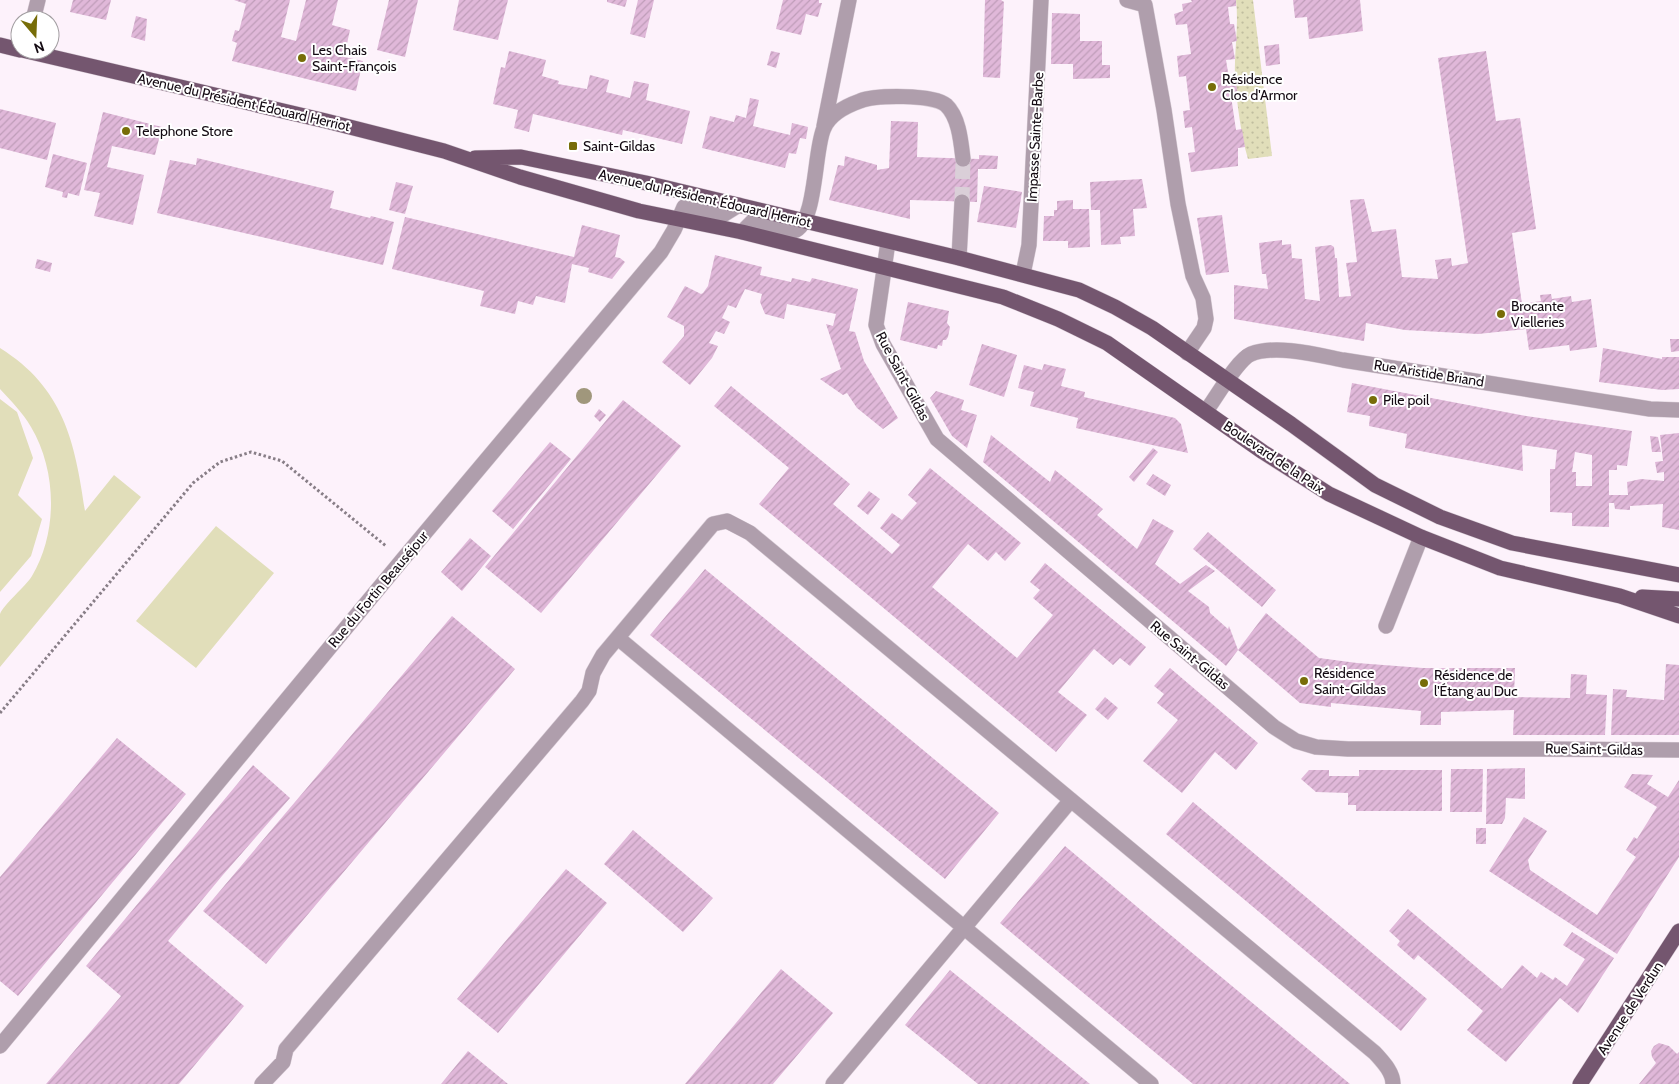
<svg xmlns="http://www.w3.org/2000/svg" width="1679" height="1084" viewBox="0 0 1679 1084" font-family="Cabin,sans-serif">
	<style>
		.grass { fill: url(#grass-dots) }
		.pitch { fill: #e1deba }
		.building { fill: url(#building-hatch); fill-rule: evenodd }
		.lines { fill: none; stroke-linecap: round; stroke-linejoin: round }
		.minor-tunnel { stroke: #dacfd8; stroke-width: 15; stroke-dasharray: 15 8; stroke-linecap: butt }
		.minor-casing { stroke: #d8cdd6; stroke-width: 16 }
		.major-casing { stroke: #d8cdd6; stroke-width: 16 }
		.path { stroke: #887e87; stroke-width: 3; stroke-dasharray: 2.5 2.5; stroke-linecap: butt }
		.minor { stroke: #af9eac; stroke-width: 15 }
		.major { stroke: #74566f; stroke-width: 15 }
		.tree { fill: #a0977c }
		.poi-dot { fill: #776d08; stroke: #fff; stroke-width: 2 }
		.labels { text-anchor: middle; stroke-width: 4; stroke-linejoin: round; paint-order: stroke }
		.poi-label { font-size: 14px; fill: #130a12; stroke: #fff; text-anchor: start }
		.street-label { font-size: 14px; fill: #130a12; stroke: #fff }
	</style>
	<defs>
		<pattern id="grass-dots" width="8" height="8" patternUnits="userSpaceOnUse" patternTransform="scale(1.25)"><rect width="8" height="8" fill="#e1deba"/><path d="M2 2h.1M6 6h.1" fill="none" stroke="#c0bd9f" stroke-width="1.8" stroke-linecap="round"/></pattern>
		<pattern id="building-hatch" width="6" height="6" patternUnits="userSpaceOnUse" patternTransform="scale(1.25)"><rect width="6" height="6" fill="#e0b8d9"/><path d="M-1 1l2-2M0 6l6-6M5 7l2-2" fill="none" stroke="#bf9db9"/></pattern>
	</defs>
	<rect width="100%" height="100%" fill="#fdf2fb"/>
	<!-- grass -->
	<path class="grass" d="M1236,0H1253L1272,156L1248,159C1241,135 1237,104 1235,78C1234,52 1239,26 1236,0Z"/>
	<!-- pitch -->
	<path class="pitch" d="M0,348C64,388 75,442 85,511L114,475L141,497L0,667C0,658 0,620 0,614C4,604 25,587 32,576C58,532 57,471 31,427C23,413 11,401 0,389Z
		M0,399L17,412L33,458L18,495L42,519L31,556L0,592Z
		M216,526L274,573L196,668L136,621Z"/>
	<!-- building -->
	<path class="building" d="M73,0H111L106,20L70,12Z
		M234,0H290L281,37L296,41L306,0H338L332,25L350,30L344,57L363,61L356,91L232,61L237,43L232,41L235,30L239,31L246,4Z
		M389,0H418L405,57L377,50Z
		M459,0H508L498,40L453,30Z
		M607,0H627L625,7L607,2Z
		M638,0H654L645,38L630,34Z
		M783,0H819V3H822L818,17L806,14L801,35L776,29Z
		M985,0H1001L1004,2L1000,78L983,77Z
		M1191,0H1236V6L1228,7L1230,24H1234L1237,41L1232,42L1235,59L1226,60L1229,78H1235L1238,95L1231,96L1236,130L1242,129L1245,147L1238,148V166L1191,172L1188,153L1195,152L1192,127L1185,128L1183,111L1190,110L1186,76L1179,77L1177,56L1191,54L1187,24L1176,25L1174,14L1183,11L1182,4L1192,2Z
		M1293,0H1360L1363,31L1309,39L1307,17L1295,18Z
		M1052,13L1080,14V41H1102V65H1110V78L1073,79V64H1051Z
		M136,16L147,19L145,41L131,37Z
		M1279,44L1280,64L1266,66L1264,46Z
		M509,51L546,60L542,76L559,81L558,84L587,89L590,75L609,80L606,92L630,98L634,81L649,84L646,100L690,111L682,144L623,130L622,135L533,114L529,132L514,128L518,110L493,104L501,67L505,68Z
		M771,51L780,53L776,68L767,65Z
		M1486,51L1496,121L1520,118L1536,229L1512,233L1522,304L1541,301L1540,295L1551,294L1552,299L1571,296L1572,302L1591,299L1597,347L1570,351L1569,345L1529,350L1526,329L1478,334L1405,330L1366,323L1364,341L1234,319V285L1268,289L1266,274H1262L1259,243L1282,240V245L1291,244L1292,258L1302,259L1305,299L1320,301L1315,247L1331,245L1334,247L1335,258H1337L1339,297L1351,296L1346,263L1357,262L1350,200L1364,199L1372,232L1396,229L1402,277L1438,279L1435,260L1451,258L1452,266L1468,263L1438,58Z
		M750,98L759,100L753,126L790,135L792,123L808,127L806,139L800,138L796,154L789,153L785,168L702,148L710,116L734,122L736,115L746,118Z
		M0,109L56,123L47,160L0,148Z
		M103,112L162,127L155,155L112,146L107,167L144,175L133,225L94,216L100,193L84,190Z
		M891,121L918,122L917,157L979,159V155L998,156L997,169H978L977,202L910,200V219L829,200L838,165L844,166L845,156L877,165V170L889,168Z
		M53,154L87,163L79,196L68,193L67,198L62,197L63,192L45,187Z
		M197,158L334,191L330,208L370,218L371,216L394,222L383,265L157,213L170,160L196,165Z
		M1142,179L1147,208L1133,209L1135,236L1120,237L1121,244L1101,245L1100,210H1091L1090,182Z
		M396,182L413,186L405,214L389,210Z
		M984,186L1022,192L1016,228L977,222Z
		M1073,200V209H1089L1090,247L1068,248V241H1043L1044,216H1054V210H1057V201Z
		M1222,215L1229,272L1206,275L1197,218Z
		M405,217L574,257L582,225L620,235L615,257L620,258L625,262L612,279L588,272L589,268L572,264L565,303L536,296L533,305L518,301L515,314L480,306L484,291L392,269Z
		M715,255L762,267L760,275L791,282L792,278L810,282L812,278L858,289L849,331L855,332L864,361L898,418L883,429L857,408L847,393L843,395L820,379L841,369L826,324L833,326L836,314L787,304L784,319L765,314L760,302L762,294L745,289L736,308L728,305L722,318L730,322L724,334L716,331L709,343L718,346L712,358L690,385L662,362L684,336V326L667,317L685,286L701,294L703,293L708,286Z
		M37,259L52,263L50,272L35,268Z
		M908,302L949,311L947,323L950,327L948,337L946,340H943L942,346L938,345L937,349L900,340Z
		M1670,339H1679V351L1671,352Z
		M982,344L1017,355L1004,397L969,385Z
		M1603,348L1662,359V357H1679V389L1662,390L1599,382Z
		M1044,364L1066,369L1061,386L1085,392L1084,397L1175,418L1181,424L1188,453L1076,428L1078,418L1030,406L1034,392L1018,388L1024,365L1042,370Z
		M1352,383L1526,416L1632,431L1627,466L1617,465V470H1609V495H1628L1627,482L1641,479L1664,481V472L1657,473L1655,462L1663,461L1660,435L1679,433V530L1662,527L1663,504L1630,506V510L1615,509L1614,503H1609V527L1572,526V513L1550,512V469H1555L1557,450L1522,445L1523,471L1405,448L1407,434L1369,426L1370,416L1347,412ZM1575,452L1592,455V486H1576V472H1572Z
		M731,386L850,484L833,504L892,554L900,545L880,528L892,513L902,520L917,503L908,495L930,468L1021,543L1005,561L996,552L988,561L968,544L932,587L1017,658L1053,615L1033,598L1040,590L1030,582L1045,563L1146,647L1130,666L1120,658L1113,665L1094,649L1058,692L1087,715L1056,752L759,504L789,468L714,406Z
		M936,391L964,400L961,410L977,415L967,448L952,436L930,398Z
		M623,400L681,446L541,613L485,567Z
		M599,409L606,415L600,422L594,416Z
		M991,435L1050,482L1055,470L1103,509L1097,515L1137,549L1153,519L1174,531L1155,564L1180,584L1206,565L1215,571L1188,591L1209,607L1210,613L1228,629L1229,626L1238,650L1266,613L1319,658L1357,663L1423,668H1515L1514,697L1570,698L1571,674L1587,675L1586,694L1607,695L1605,735H1513L1514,710L1441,712V725H1420L1421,711L1331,703V707L1300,703L1238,650L1226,666L1225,665L983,462Z
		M1650,436L1658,437L1661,452H1652Z
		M550,442L571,459L513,529L492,511Z
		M1153,448L1158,452L1134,482L1129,477Z
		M1153,474L1171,485L1165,496L1146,484Z
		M869,491L880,499L868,515L857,506Z
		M1208,532L1276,590L1262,607L1193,549Z
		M470,538L491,556L462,591L441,572Z
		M705,569L999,813L945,879L650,635Z
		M452,616L515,669L266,964L203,911Z
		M1666,664L1679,665V735H1611L1613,689L1627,690L1626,697H1628L1664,700Z
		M1170,668L1258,743L1236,770L1215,752L1182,793L1143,761L1178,720L1157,703L1164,694L1154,686Z
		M1105,697L1118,708L1108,720L1095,709Z
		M117,738L186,794L18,996L0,981V877Z
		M253,765L290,798L222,876L168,941L244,1006L179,1084H46L121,996L86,966Z
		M1525,768V799L1506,798L1505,818L1502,824H1486L1487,769Z
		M1451,769H1483L1482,812H1450Z
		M1309,770H1329V776H1359V770H1442V811H1356V805H1348V793L1316,792L1301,779Z
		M1632,774L1653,775L1647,784L1668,797L1679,780V857L1617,954L1489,871L1524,817L1547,831L1528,860L1530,870L1597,915L1636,857L1626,850L1634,837L1637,839L1657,807L1624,787Z
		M1193,802L1427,999L1401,1031L1166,834Z
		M1476,828H1486V844H1476Z
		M633,830L713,898L683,932L604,864Z
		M1065,846L1161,927L1350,1084H1193L1063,976L1000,923Z
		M566,869L607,903L498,1033L457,999Z
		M1408,909L1502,989L1522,965L1537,978L1541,972L1553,980L1555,977L1567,986L1585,959L1563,945L1572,932L1614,958L1578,1013L1560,998L1506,1062L1467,1030L1483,1011L1418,955L1414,960L1397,945L1400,941L1389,931Z
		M781,969L833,1013L773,1084H685Z
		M950,970L1090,1084H978L905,1025Z
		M1659,1043L1669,1046L1677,1054L1679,1052V1084H1639L1656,1063L1652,1057L1651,1051L1654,1046Z
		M468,1051L508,1084H441Z"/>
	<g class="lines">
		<!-- minor-tunnel -->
		<path class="minor-tunnel" d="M962,202L963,159"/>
		<defs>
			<path id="minor" d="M1127,0L1145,5L1164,110L1178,204L1193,276L1203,298L1206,319L1204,328L1187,353
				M33,20L38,0
				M824,126L849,0
				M742,232L753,221L794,231C817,223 814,148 824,128C830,114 846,106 860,101C875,95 933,94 946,105C959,117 961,142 963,159
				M888,242L876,325L883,344L937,439L1274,727L1296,741L1316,747L1348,749H1540L1679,750
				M959,258L962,202
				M1023,274L1029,245L1041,0
				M1206,411C1216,398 1237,360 1251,354C1276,344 1318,355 1343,360L1650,409L1679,410
				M1386,626L1421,537
				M618,638L1151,1084
				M0,1046L403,559L661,252L674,230L684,207L723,215L739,205
				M262,1084L283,1062L286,1049L582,701L589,691L593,673L603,655L713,524L727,521L750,533L1375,1053C1383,1062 1393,1072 1393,1084
				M833,1084L1071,800"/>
			<path id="major" d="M0,45L20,50
				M22,50L326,121L444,151L520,177L639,211L742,232L1003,297L1058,319L1107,343L1263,452L1329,494L1421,537L1500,568L1620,596L1679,616
				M475,158L521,157L646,183L959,258L1079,290L1115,307L1152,328L1291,424L1375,485L1440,517L1512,543L1679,575
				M1642,597L1679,599
				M1580,1084L1679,931"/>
		</defs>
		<!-- minor casing -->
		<use href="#minor" class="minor-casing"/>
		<!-- major casing -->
		<use href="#major" class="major-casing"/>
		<!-- path -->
		<path class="path" d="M0,713L193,483L220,462L251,452L282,461L386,546"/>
		<!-- minor -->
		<use href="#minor" class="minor"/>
		<!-- major -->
		<use href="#major" class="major"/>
	</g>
	<!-- trees -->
	<circle class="tree" cx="584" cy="396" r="8"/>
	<!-- markers -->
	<g class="poi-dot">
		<circle cx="302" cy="58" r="5"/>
		<circle cx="1212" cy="87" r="5"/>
		<circle cx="126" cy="131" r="5"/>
		<rect x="568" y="141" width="10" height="10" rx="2.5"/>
		<circle cx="1501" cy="314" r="5"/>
		<circle cx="1373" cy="400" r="5"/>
		<circle cx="1304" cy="681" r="5"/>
		<circle cx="1424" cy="683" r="5"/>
	</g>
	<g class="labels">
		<!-- poi labels -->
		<g class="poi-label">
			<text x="312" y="55">Les Chais<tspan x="312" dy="16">Saint-François</tspan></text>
			<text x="1222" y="84">Résidence<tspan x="1222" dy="16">Clos d'Armor</tspan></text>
			<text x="136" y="136">Telephone Store</text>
			<text x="583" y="151">Saint-Gildas</text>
			<text x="1511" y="311">Brocante<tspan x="1511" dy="16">Vielleries</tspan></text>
			<text x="1383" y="405">Pile poil</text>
			<text x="1314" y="678">Résidence<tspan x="1314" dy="16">Saint-Gildas</tspan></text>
			<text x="1434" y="680">Résidence de<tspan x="1434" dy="16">l'Étang au Duc</tspan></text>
		</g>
		<!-- street labels -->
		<g class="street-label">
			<text transform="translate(244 102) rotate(13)" y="5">Avenue du Président Édouard Herriot</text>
			<text transform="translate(1035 137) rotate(-87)" y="5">Impasse Sainte-Barbe</text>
			<text transform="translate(705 198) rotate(13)" y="5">Avenue du Président Édouard Herriot</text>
			<text transform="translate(1429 373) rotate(9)" y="5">Rue Aristide Briand</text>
			<text transform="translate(903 376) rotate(62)" y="5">Rue Saint-Gildas</text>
			<text transform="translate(1274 457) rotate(34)" y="5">Boulevard de la Paix</text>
			<text transform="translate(378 589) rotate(-50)" y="5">Rue du Fortin Beauséjour</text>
			<text transform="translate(1190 655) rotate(40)" y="5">Rue Saint-Gildas</text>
			<text transform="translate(1594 749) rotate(1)" y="5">Rue Saint-Gildas</text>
			<text transform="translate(1630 1008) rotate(-57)" y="5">Avenue de Verdun</text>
		</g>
	</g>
	<!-- north arrow -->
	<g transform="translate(35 35) rotate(161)"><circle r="24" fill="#ffffff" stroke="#a19da0"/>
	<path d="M0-4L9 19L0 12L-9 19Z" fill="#776d08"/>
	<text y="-8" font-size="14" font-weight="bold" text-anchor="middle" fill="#130a12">N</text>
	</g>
</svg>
